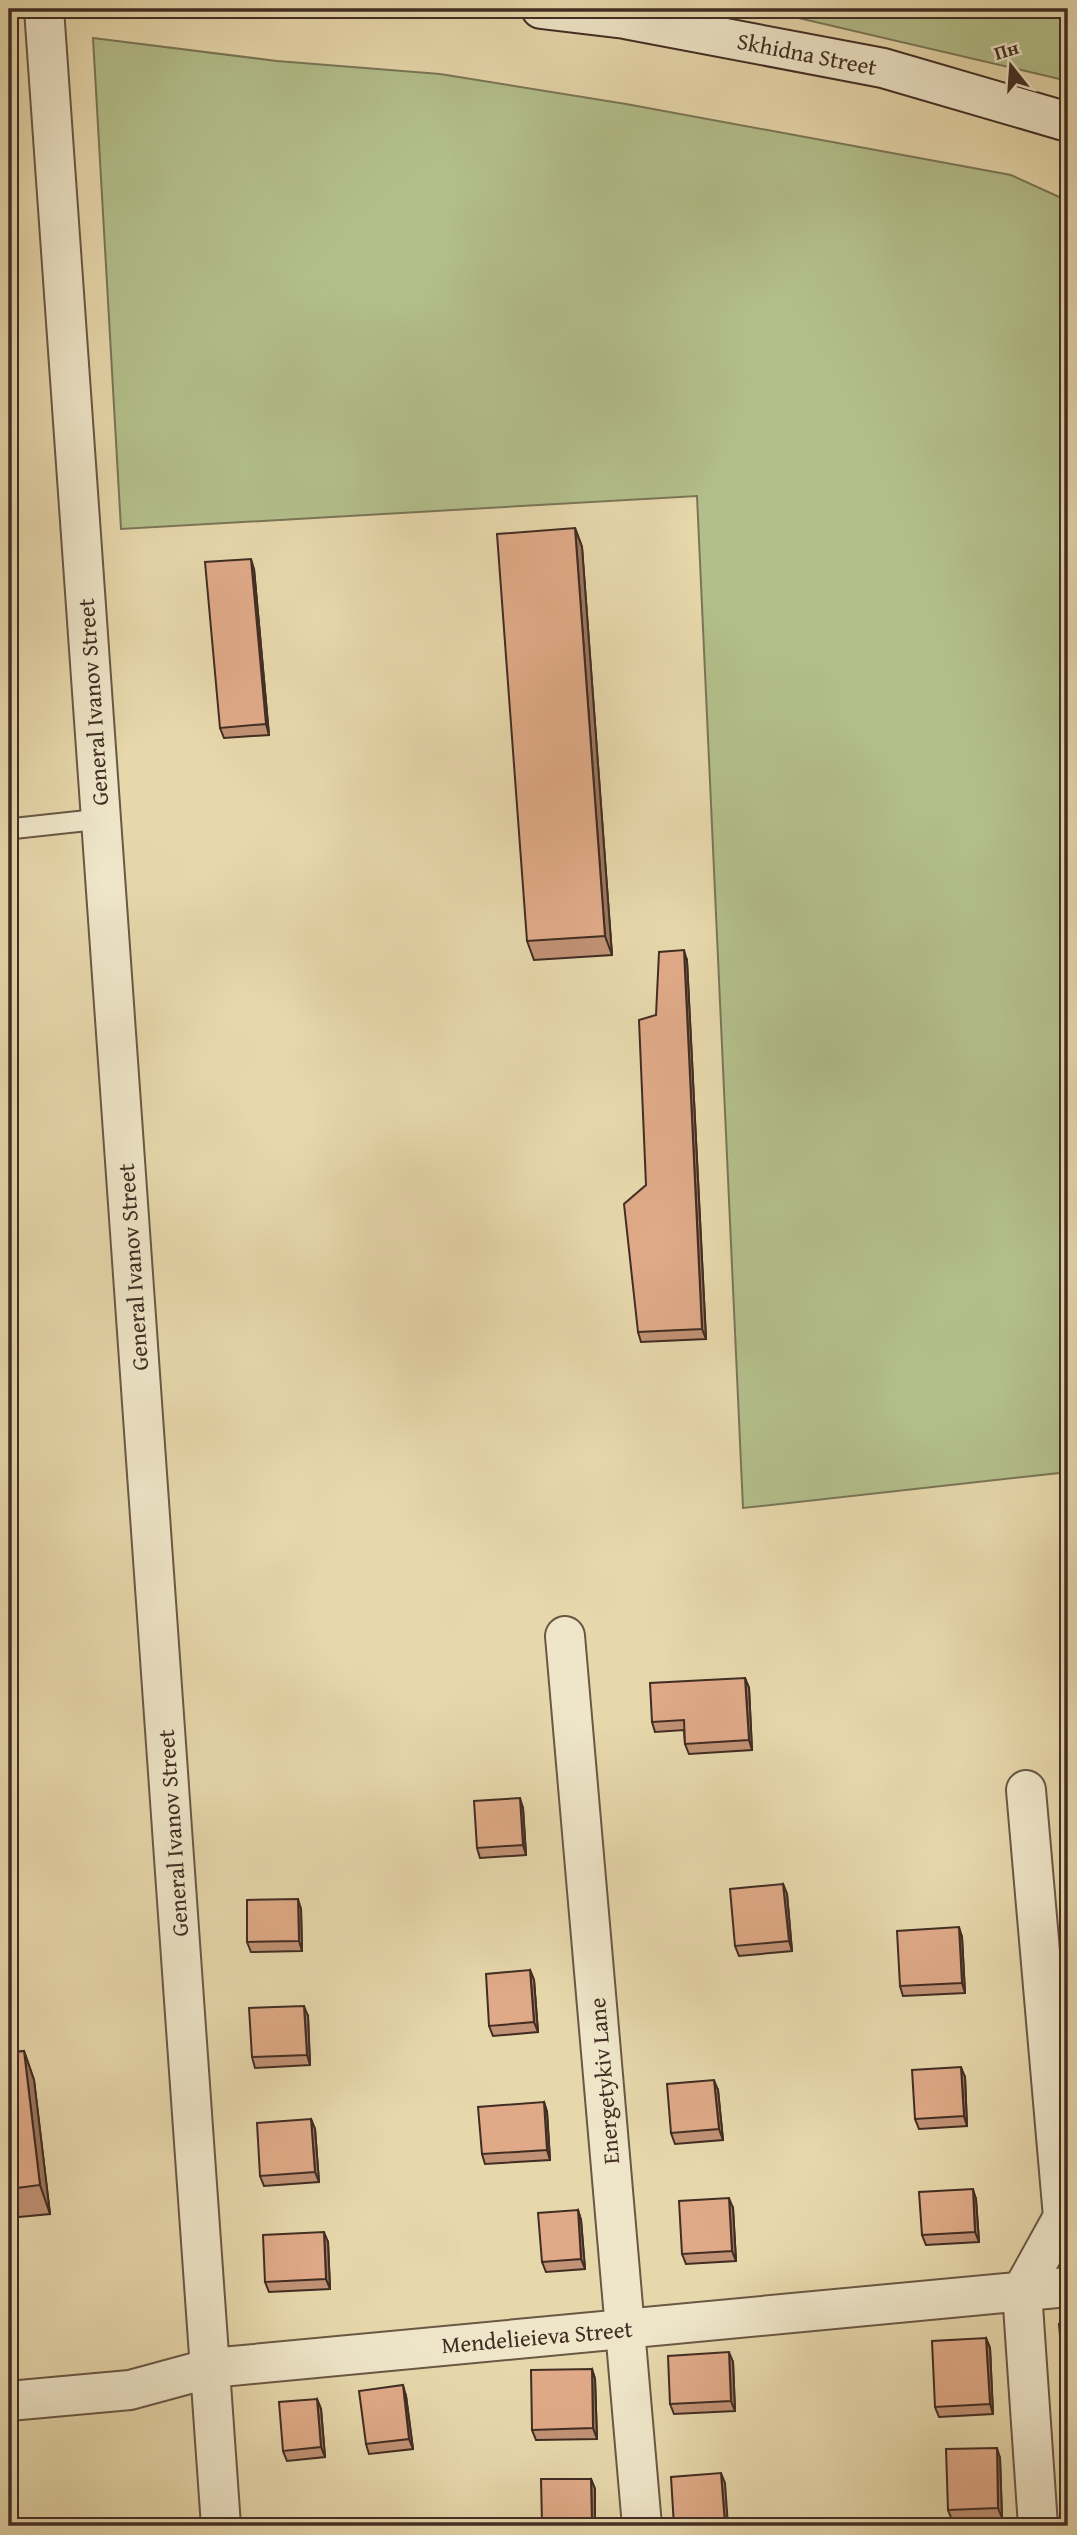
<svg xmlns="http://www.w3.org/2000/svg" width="1077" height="2535" viewBox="0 0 1077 2535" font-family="'Gentium Book Plus',serif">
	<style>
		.green { fill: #b3bf8b; stroke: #7a7657; stroke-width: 2 }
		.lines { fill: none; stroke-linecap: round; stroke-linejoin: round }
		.service-casing { stroke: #6a5845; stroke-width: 23 }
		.minor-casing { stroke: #6a5845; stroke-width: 42 }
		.tertiary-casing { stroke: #6a5845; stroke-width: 42 }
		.secondary-casing { stroke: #412d23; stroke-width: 42 }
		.service { stroke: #efe6c9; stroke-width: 19 }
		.minor { stroke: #efe6c9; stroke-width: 38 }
		.tertiary { stroke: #efe6c9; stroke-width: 38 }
		.secondary { stroke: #efe6c9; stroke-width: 38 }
		.wall { fill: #c19275; stroke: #412d23; stroke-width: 2 }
		.shaded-wall { fill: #9d775f; stroke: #412d23; stroke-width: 2 }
		.building { fill: #e0aa88; stroke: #412d23; stroke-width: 2 }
		.labels { text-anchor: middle; stroke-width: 6; stroke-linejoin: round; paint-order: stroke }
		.street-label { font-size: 23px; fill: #412d23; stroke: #efe6c9 }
	</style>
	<rect width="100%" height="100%" fill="#e7d8ac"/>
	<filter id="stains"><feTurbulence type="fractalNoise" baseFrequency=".00286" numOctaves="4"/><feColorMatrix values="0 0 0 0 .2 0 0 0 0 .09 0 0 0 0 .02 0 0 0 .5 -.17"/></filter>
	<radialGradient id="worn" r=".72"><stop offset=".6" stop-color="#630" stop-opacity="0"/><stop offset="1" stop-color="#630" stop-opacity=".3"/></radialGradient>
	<!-- green -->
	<path class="green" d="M760,9H1068V81Z
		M93,38L277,61L440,74L626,104L1011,175L1068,201V1472L743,1508L697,496L121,529Z"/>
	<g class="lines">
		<defs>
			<path id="service" d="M9,829L101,819"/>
			<path id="minor" d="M565,1636L642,2526
				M1026,1790L1063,2217L1022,2291L1038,2526"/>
			<path id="tertiary" d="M44,9L221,2526
				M9,2401L130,2390L211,2368L1068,2287"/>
			<path id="secondary" d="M541,9L625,19L883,68L1068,122"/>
		</defs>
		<!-- service casing -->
		<use href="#service" class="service-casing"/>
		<!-- minor casing -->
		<use href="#minor" class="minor-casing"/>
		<!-- tertiary casing -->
		<use href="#tertiary" class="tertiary-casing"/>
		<!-- secondary casing -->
		<use href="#secondary" class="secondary-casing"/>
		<!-- service -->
		<use href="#service" class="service"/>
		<!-- minor -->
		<use href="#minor" class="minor"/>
		<!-- tertiary -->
		<use href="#tertiary" class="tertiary"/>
		<!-- secondary -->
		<use href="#secondary" class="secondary"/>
	</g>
	<!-- wall -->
	<path class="wall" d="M575,528L582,547L612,955L534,960L527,941Z
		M254,569L269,735L224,738L220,728Z
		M687,961L706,1339L641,1342L638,1332L656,1015Z
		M745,1678L749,1688L752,1750L689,1754L685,1744L684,1730L655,1732L652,1722Z
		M523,1808L526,1855L480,1858L477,1848Z
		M783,1884L787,1894L792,1951L739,1956L735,1946Z
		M301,1909L302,1951L251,1952L247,1942Z
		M962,1937L965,1993L903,1996L900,1986Z
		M530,1970L534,1980L538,2032L493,2036L489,2026Z
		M308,2016L310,2065L255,2068L252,2057Z
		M24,2051L34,2080L50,2214L9,2218V2053Z
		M965,2077L967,2126L919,2129L915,2119Z
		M718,2090L723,2140L675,2144L671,2133Z
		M544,2102L547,2112L550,2160L485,2164L482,2154Z
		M311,2119L315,2129L319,2182L264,2186L260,2176Z
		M976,2199L979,2242L926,2245L922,2235Z
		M733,2208L736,2261L686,2264L682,2254Z
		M578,2210L581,2220L585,2269L546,2272L542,2262Z
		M328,2242L330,2289L269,2292L265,2282Z
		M1068,2323V2395L1064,2385Z
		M986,2338L990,2348L993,2414L939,2417L935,2407Z
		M733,2362L735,2411L674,2414L670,2404Z
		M592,2369L595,2379L597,2439L536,2440L532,2430Z
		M406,2396L413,2449L369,2454L366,2444Z
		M317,2399L321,2409L325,2457L287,2461L283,2451Z
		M1000,2458L1002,2518L952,2520L948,2510Z
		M591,2479L595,2489V2526H543L542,2523Z"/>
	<!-- shaded-wall -->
	<path class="shaded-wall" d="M575,528L582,547L612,955L605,936Z
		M251,559L254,569L269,735L266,724Z
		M684,950L687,961L706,1339L702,1329Z
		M745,1678L749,1688L752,1750L749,1740Z
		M520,1798L523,1808L526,1855L523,1845Z
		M783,1884L787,1894L792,1951L789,1941Z
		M298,1899L301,1909L302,1951L299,1941Z
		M959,1927L962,1937L965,1993L962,1983Z
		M530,1970L534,1980L538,2032L534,2022Z
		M304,2006L308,2016L310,2065L307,2055Z
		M24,2051L34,2080L50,2214L40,2185Z
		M961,2067L965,2077L967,2126L964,2116Z
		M714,2080L718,2090L723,2140L719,2129Z
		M544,2102L547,2112L550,2160L547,2150Z
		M311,2119L315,2129L319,2182L315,2172Z
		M973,2189L976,2199L979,2242L975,2232Z
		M729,2198L733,2208L736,2261L732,2251Z
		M578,2210L581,2220L585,2269L581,2259Z
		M324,2232L328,2242L330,2289L326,2279Z
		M986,2338L990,2348L993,2414L990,2404Z
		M729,2352L733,2362L735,2411L731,2401Z
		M592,2369L595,2379L597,2439L593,2428Z
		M403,2385L406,2396L413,2449L409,2439Z
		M317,2399L321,2409L325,2457L321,2447Z
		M997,2448L1000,2458L1002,2518L998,2508Z
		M721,2473L725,2483L728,2526H725V2524Z
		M591,2479L595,2489V2526H593L592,2523Z"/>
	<!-- building -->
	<path class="building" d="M575,528L605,936L527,941L497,534Z
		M251,559L266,724L220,728L205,562Z
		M684,950L702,1329L638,1332L624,1204L646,1185L639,1020L656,1015L659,952Z
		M745,1678L749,1740L685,1744L684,1720L652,1722L650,1683Z
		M520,1798L523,1845L477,1848L474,1801Z
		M783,1884L789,1941L735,1946L730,1889Z
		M298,1899L299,1941L247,1942V1900Z
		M959,1927L962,1983L900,1986L897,1931Z
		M530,1970L534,2022L489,2026L486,1974Z
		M304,2006L307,2055L252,2057L249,2008Z
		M24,2051L40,2185L9,2189V2053Z
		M961,2067L964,2116L915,2119L912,2070Z
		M714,2080L719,2129L671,2133L667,2084Z
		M544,2102L547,2150L482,2154L478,2107Z
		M311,2119L315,2172L260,2176L257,2123Z
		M973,2189L975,2232L922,2235L919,2192Z
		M729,2198L732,2251L682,2254L679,2201Z
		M578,2210L581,2259L542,2262L538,2213Z
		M324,2232L326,2279L265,2282L263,2235Z
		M1068,2323V2384L1064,2385L1059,2324Z
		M986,2338L990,2404L935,2407L932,2341Z
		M729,2352L731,2401L670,2404L668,2356Z
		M592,2369L593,2428L532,2430L531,2370Z
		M403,2385L409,2439L366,2444L359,2391Z
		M317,2399L321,2447L283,2451L279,2402Z
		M997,2448L998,2508L948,2510L946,2449Z
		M721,2473L725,2524L697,2526H674L671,2477Z
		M541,2479H591L592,2523H542Z"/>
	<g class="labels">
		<!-- street labels -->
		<g class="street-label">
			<text transform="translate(807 54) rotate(11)" y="8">Skhidna Street</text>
			<text transform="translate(93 702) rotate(-94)" y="8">General Ivanov Street</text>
			<text transform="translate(133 1267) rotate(-94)" y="8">General Ivanov Street</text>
			<text transform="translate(173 1833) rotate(-94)" y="8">General Ivanov Street</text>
			<text transform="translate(604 2081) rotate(-95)" y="8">Energetykiv Lane</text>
			<text transform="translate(537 2337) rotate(-5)" y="8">Mendelieieva Street</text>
		</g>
	</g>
	<!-- margin -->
	<rect width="1077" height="2535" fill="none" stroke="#e7d8ac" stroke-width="35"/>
	<rect x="10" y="10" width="1056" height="2514" fill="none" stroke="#412d23" stroke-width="3.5"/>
	<rect x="18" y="18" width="1042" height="2500" fill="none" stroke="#412d23" stroke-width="2"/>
	<!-- north arrow -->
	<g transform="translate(1011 66) rotate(343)" stroke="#efe6c9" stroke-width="5" paint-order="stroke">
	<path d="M0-5L12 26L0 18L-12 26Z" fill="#412d23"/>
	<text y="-10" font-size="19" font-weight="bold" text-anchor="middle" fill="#412d23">Пн</text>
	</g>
	<rect width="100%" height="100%" filter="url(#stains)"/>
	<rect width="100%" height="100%" fill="url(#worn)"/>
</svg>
